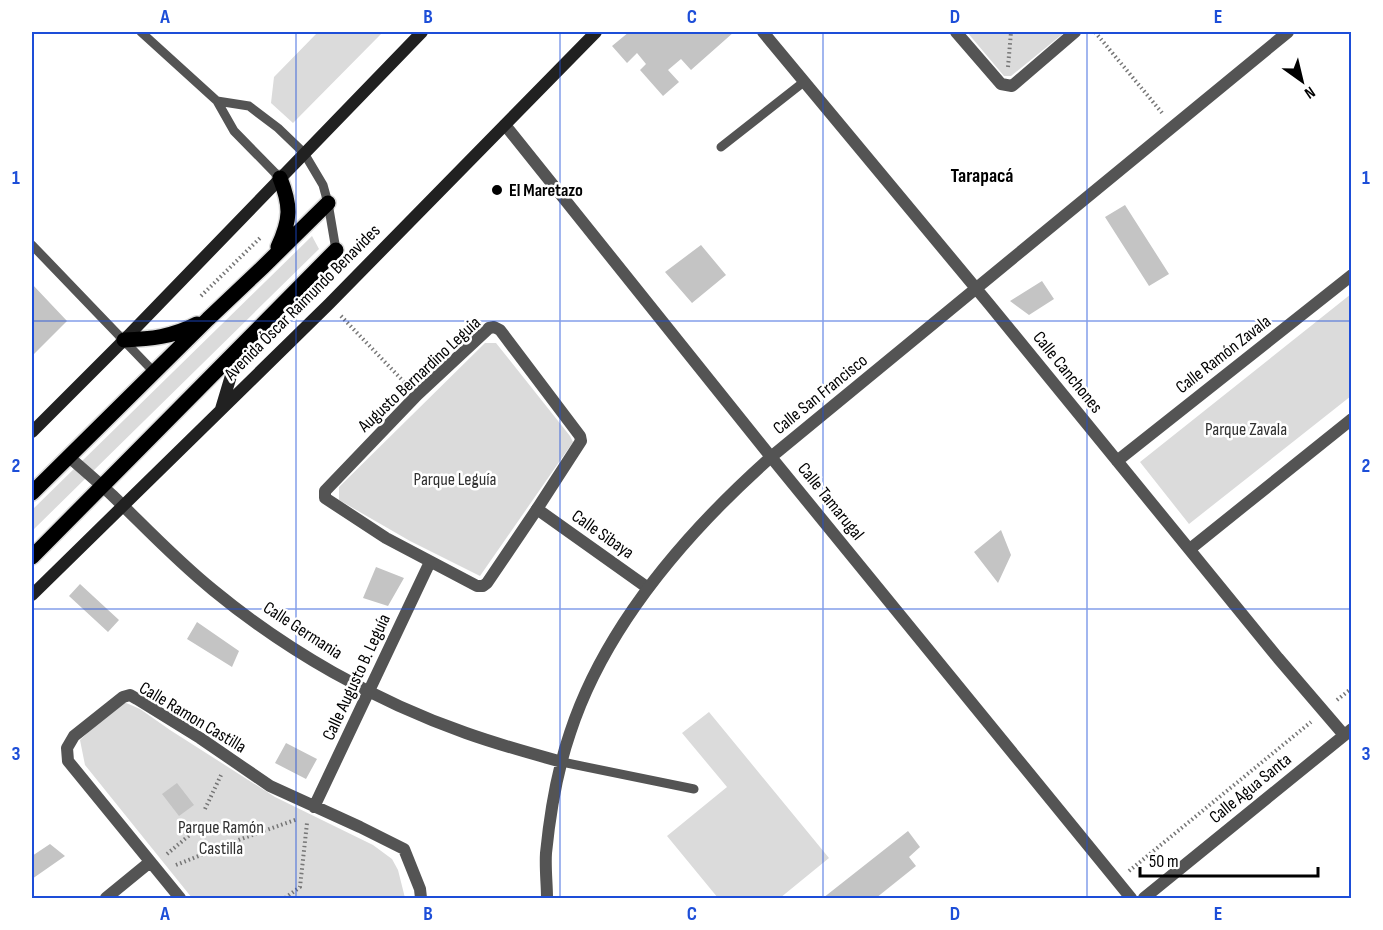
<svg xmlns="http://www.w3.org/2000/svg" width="1383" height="930" viewBox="0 0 1383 930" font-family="'Sofia Sans Condensed',sans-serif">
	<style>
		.green { fill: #dbdbdb }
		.building { fill: #c4c4c4 }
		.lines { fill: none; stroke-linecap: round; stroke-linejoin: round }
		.primary-casing { stroke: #dbdbdb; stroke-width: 18 }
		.path { stroke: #767676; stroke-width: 4; stroke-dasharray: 1.5 3; stroke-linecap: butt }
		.service { stroke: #545454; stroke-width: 9 }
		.pedestrian { stroke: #545454; stroke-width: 12 }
		.minor { stroke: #545454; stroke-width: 12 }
		.secondary { stroke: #212121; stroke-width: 12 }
		.primary { stroke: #000; stroke-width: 15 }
		.grid { fill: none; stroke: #1d4ed8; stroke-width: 1.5; stroke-opacity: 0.55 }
		.poi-dot { fill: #000; stroke: #fff; stroke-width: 2 }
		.labels { text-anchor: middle; stroke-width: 5; stroke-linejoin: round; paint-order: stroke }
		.poi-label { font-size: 18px; font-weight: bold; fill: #000; stroke: #fff; text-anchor: start }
		.street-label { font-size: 18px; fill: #000; stroke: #fff }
		.park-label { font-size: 18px; fill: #323232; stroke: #fff }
		.neighbourhood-label { font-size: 20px; font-weight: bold; fill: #000; stroke: #fff }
		.neatline { fill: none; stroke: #1d4ed8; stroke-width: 2 }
		.grid-label { font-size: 20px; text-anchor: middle; font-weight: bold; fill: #1d4ed8 }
	</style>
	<rect width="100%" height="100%" fill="#fff"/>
	<!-- green -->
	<path class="green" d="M318,32H383L293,123L271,103L274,77Z
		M967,32H1065L1011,76H1004Z
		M312,236L319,249L32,531V510Z
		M1351,294V396L1189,524L1140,462Z
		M485,343H496L570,436L573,442L480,576L410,541L339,500V487Z
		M124,702L140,709L170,730L275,797L373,845L392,859L398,870L405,898H192L85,765L80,740L99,722Z
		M709,712L829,858L780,898H718L667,836L727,787L682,733Z"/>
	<!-- building -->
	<path class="building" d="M629,32H734L691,70L681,59L668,70L679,82L663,96L640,70L646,64L637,53L627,63L612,46Z
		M1125,205L1169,274L1149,286L1105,217Z
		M701,245L726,275L692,303L665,272Z
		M1042,281L1054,299L1029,315L1010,301Z
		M32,284L67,321L32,356Z
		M1001,530L1011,555L998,583L974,552Z
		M376,567L404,578L388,606L363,598Z
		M80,584L119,620L108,632L69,596Z
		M197,622L239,651L232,667L187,639Z
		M286,743L317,759L306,779L275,763Z
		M177,783L194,805L179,816L162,794Z
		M908,831L920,847L909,857L916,866L876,898H823Z
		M50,844L65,856L32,879V856Z"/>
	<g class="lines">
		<defs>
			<path id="primary" d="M278,247C291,219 291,206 280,178
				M124,340C151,339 172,337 197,324
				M32,493L208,319L263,267L328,203
				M32,557L336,250"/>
		</defs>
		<!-- primary casing -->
		<use href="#primary" class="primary-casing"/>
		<!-- path -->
		<path class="path" d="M1095,32L1163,114
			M1008,67L1011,32
			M201,296L260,238
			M341,316L406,384
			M1337,700L1352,688
			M205,809L222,773
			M167,854L192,833
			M176,865L241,839L298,819
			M1129,871L1311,722
			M285,898L300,887L307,823"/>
		<!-- service -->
		<path class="service" d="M141,32L217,101L234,131L280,178
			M217,101L249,106L278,128L304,153L323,185L328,203L336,250
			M721,147L805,81
			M32,245L154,372
			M562,762L694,789"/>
		<!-- pedestrian -->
		<path class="pedestrian" d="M537,509L648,588"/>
		<!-- minor -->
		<path class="minor" d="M763,32L989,304L1278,658L1344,735
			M956,32L1001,84L1012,86L1075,32
			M505,125L771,457L1131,898
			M494,327L500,330L580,436L581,441L537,509L487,583L483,586H477L386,538L325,498V491L417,395L489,328Z
			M69,457C84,470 99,483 113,496C146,528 177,561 213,590C287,651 375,701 466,733C497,744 529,753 562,762
			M1117,461L1352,275
			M1190,549L1352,419
			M314,807L430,562
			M106,898L150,862
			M180,898L68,761L67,748L74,736L123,697L130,695L137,699L200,738L270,786L360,827L404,849L420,889L421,898
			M547,898C547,884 545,868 546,853C550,813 557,771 570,733C605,626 688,531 771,457L1288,32
			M1144,898L1352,729"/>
		<!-- secondary -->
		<path class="secondary" d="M221,409L239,349
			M32,432L124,340L422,32
			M32,595L329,304L596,32"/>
		<!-- primary -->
		<use href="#primary" class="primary"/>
	</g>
	<!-- grid -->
	<path class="grid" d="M296,32V898M560,32V898M823,32V898M1087,32V898M32,321H1352M32,609H1352"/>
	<!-- markers -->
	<circle class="poi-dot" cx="497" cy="190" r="6"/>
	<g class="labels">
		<!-- poi labels -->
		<g class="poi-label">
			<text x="509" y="196">El Maretazo</text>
		</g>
		<!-- street labels -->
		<g class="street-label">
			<text transform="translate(302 302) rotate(-45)" y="6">Avenida Óscar Raimundo Benavides</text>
			<text transform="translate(1223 354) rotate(-38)" y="6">Calle Ramón Zavala</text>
			<text transform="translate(1068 372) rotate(51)" y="6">Calle Canchones</text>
			<text transform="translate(419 374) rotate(-43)" y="6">Augusto Bernardino Leguia</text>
			<text transform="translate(820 394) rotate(-39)" y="6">Calle San Francisco</text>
			<text transform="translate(831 501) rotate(51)" y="6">Calle Tamarugal</text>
			<text transform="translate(603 534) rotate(35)" y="6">Calle Sibaya</text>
			<text transform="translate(303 630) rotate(33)" y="6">Calle Germania</text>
			<text transform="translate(356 677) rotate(-65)" y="6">Calle Augusto B. Leguía</text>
			<text transform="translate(193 717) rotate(31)" y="6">Calle Ramon Castilla</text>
			<text transform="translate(1250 788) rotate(-39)" y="6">Calle Agua Santa</text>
		</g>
		<!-- park labels -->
		<g class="park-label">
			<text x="1246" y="435">Parque Zavala</text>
			<text x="455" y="485">Parque Leguía</text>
			<text x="221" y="833">Parque Ramón<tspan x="221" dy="21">Castilla</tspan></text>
		</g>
		<!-- neighbourhood labels -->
		<g class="neighbourhood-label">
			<text x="982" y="182">Tarapacá</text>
		</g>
	</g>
	<!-- border -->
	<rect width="1383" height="930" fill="none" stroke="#ffffff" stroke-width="66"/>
	<!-- north arrow -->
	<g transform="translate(1302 81) rotate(146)" stroke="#ffffff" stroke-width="4.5" paint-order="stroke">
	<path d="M0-4.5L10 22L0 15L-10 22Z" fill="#000000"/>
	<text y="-9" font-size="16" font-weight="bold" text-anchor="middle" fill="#000000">N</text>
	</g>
	<!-- scale -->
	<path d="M1140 867v9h178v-9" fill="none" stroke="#000000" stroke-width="3"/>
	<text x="1149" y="867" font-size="18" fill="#000000" stroke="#ffffff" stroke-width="4.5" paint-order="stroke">50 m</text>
	<rect x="33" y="33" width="1317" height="864" class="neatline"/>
	<g class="grid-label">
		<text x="165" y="23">A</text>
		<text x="428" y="23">B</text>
		<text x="692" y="23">C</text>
		<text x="955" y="23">D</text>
		<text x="1218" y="23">E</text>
		<text x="16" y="184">1</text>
		<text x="1366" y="184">1</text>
		<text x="16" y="472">2</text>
		<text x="1366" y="472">2</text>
		<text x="16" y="760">3</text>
		<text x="1366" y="760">3</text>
		<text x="165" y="920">A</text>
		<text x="428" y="920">B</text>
		<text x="692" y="920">C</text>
		<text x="955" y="920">D</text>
		<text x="1218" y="920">E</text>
	</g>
</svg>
